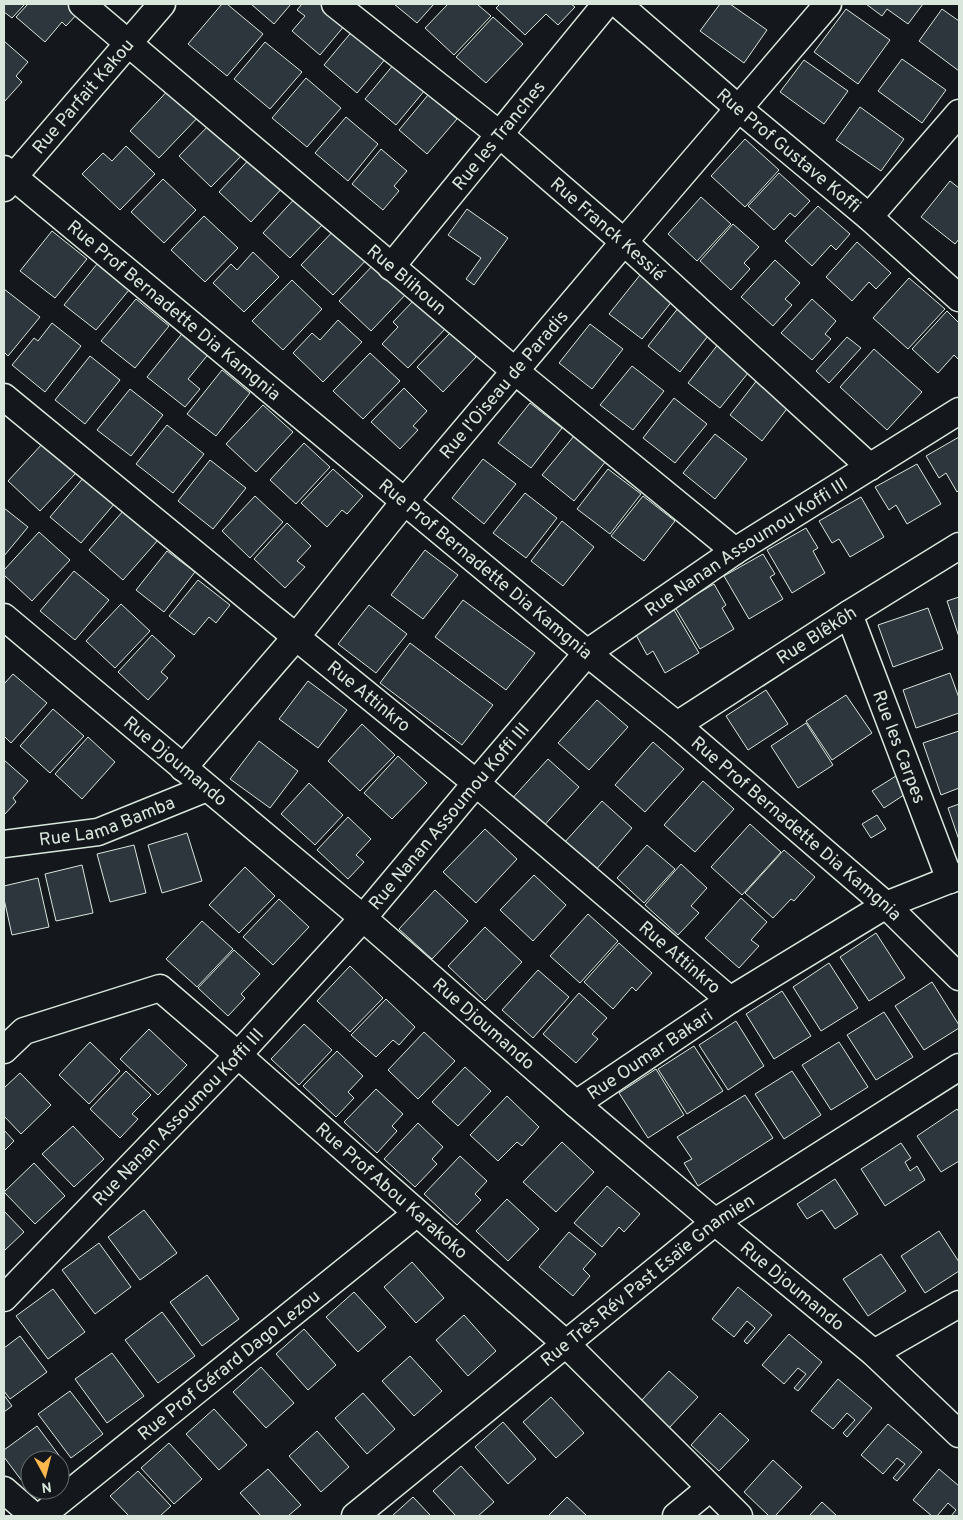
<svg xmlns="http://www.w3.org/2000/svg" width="963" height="1520" viewBox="0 0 963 1520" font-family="Overpass,sans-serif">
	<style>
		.building { fill: #2c363c; stroke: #d8e6dc }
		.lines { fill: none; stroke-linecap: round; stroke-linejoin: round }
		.minor-casing { stroke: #d8e6dc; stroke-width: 29 }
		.minor { stroke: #14181c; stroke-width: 26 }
		.labels { text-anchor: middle; stroke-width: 4; stroke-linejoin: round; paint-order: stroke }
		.street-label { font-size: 18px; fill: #d8e6dc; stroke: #14181c }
	</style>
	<rect width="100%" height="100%" fill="#14181c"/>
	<!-- building -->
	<path class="building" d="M4,4H25L12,18L4,12Z
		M28,4H70L79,12L66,26L62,22L45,42L16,17Z
		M222,4H227L263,34L227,76L188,44Z
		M251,4H291L274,24Z
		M302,4H332L350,19L320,55L292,31L305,16L297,10Z
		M394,4H434L417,23Z
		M448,4H477L491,16L454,55L425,28Z
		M500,4H571L575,7L558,25L546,14L525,35L496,8Z
		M720,4H730L767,30L744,63L700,31Z
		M866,4H923L908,24L887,9L882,16Z
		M846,9L890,40L858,84L814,52Z
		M942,9L959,21V71L919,41Z
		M493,17L523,44L486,83L456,57Z
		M354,29L387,57L357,93L324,65Z
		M4,41L28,62L16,76L22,82L4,102Z
		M265,42L302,72L270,109L234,79Z
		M902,59L946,90L922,123L878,91Z
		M804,60L848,91L824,124L780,92Z
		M394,64L425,90L396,125L365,99Z
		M306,78L341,108L307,147L272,118Z
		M174,84L203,112L159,158L130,131Z
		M428,95L457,119L427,154L399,130Z
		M860,107L904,139L881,171L836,140Z
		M346,117L378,144L348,181L315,153Z
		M214,120L246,151L211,187L179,156Z
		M745,139L779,170L745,207L711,176Z
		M126,146L155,174L120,210L82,174L103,153L112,161Z
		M381,149L407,171L394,186L399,191L383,210L352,184Z
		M254,154L286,184L251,222L219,192Z
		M779,173L810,201L795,217L790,213L774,230L748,206Z
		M163,179L196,210L164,243L131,212Z
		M950,181L959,188V239L955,244L921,217Z
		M298,195L326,221L290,258L263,233Z
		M701,197L731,224L697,261L668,234Z
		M818,206L850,234L836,250L831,245L812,266L785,241Z
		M467,209L508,238L474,285L466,279L481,258L448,235Z
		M204,216L238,248L205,282L171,250Z
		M733,224L759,247L744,263L750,269L731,290L700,261Z
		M338,226L370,256L333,295L301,265Z
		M52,231L87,259L55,298L20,271Z
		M857,242L891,273L876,289L869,282L852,301L826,277Z
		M253,252L279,277L244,312L213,283L231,264L237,270Z
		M775,260L800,283L785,299L792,305L773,326L741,297Z
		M376,262L408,292L371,331L339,301Z
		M97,264L129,290L96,330L64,305Z
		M640,275L673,300L642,339L609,314Z
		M909,278L945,309L908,349L873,318Z
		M292,280L322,309L283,350L252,321Z
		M4,289L40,317L8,356L4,352Z
		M416,298L447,327L408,368L382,344L398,327L393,322Z
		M136,299L169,326L135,368L101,341Z
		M812,299L836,321L825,334L831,339L812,360L781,333Z
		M679,307L711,332L680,372L648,346Z
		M947,311L959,323V360L954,355L938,373L912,349Z
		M338,320L362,342L323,382L293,353L312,333L320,340Z
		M52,323L81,346L45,392L12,365L34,338L38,341Z
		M590,324L623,349L592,389L559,363Z
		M185,330L211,351L188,379L200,389L185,407L147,377Z
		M451,332L476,357L443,392L417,367Z
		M847,337L861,348L829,383L816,371Z
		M719,343L752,368L720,408L688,383Z
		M874,349L922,392L887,430L840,387Z
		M370,353L400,381L363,419L333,391Z
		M90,356L120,380L85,424L55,400Z
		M632,366L664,391L633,430L600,405Z
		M222,370L250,393L216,436L187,414Z
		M761,375L793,401L762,441L730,415Z
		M404,388L427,411L413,426L418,430L400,449L371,422Z
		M130,389L163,415L131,456L97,430Z
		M674,398L707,424L675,463L643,438Z
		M530,403L562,428L531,468L498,443Z
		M263,405L293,432L256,472L226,444Z
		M167,425L204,454L173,493L136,464Z
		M715,434L747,459L715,499L683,473Z
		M574,436L606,461L574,501L542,475Z
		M959,437V490L957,492L946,473L939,478L926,456Z
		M43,443L76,473L40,511L8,481Z
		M304,443L330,467L296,504L270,480Z
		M483,459L516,484L484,524L452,498Z
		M210,460L246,488L213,529L178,501Z
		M917,464L941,504L907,524L896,505L889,510L875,487Z
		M333,469L363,496L347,514L342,510L327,527L301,503Z
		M608,469L641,494L610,534L577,509Z
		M84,477L115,503L81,543L50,517Z
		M525,493L557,518L526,558L493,533Z
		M255,496L283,522L250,558L222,531Z
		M643,496L675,521L644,561L611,536Z
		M861,497L884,537L850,557L839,539L832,543L819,521Z
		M4,508L28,527L4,556Z
		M124,510L158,540L123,580L89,550Z
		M562,521L594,547L563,586L531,561Z
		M287,523L311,546L297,561L305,567L285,588L254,559Z
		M806,528L818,548L813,551L825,573L792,593L767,550Z
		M39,532L70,560L32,601L4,575V570Z
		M425,550L458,575L423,619L391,595Z
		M167,551L195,572L164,612L136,590Z
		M763,554L775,574L770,577L783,599L749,619L724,576Z
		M74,571L109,600L75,640L40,611Z
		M198,580L230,605L216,623L209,617L194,635L169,616Z
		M714,584L726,605L722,608L734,629L700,649L675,607Z
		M959,597V637L947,601Z
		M463,600L535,653L506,690L435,637Z
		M121,604L150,631L115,668L86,641Z
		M369,605L407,634L376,673L338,644Z
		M928,608L943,649L893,667L878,625Z
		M674,610L699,653L665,673L653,651L647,655L635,633Z
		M152,635L175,656L161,672L168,678L148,700L118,672Z
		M410,643L493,705L462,745L380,683Z
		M950,673L959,698V713L916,728L903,690Z
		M13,674L47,703L11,743L4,736V684Z
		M308,681L347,710L318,748L279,719Z
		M766,690L788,724L748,750L726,716Z
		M846,695L872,733L832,760L806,721Z
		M597,700L628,727L589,770L558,743Z
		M53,709L84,736L50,773L20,746Z
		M806,723L833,765L798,788L771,746Z
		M362,724L395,755L360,791L328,761Z
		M959,731V788L941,795L923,743Z
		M88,737L115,762L82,799L55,774Z
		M259,741L298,771L270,808L230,779Z
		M653,742L684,769L645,812L615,785Z
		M398,756L427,783L392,819L364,793Z
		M548,759L579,787L540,830L509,802Z
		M4,760L28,781L13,798L16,802L4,815Z
		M899,774L910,791L884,808L872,791Z
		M703,781L734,809L695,852L664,825Z
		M309,783L343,815L315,845L281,814Z
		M602,801L632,828L594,872L563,844Z
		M959,804V840L948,808Z
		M877,815L886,829L871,838L862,824Z
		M348,817L371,839L356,855L364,862L348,879L317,850Z
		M750,824L781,852L742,895L711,867Z
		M485,829L517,859L476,903L443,872Z
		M187,833L202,881L162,893L148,845Z
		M134,845L146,893L110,902L97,854Z
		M647,845L675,869L644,903L617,878Z
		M784,850L815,877L794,901L791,899L773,918L745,893Z
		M681,864L707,888L691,906L699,913L678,935L645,905Z
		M82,865L93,913L56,921L45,874Z
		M245,867L275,896L239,933L209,905Z
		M534,875L566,905L533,941L500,910Z
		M38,878L49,927L12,935L4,899V886Z
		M435,890L468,921L432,959L399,929Z
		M741,898L767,922L751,940L759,946L739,968L705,938Z
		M279,899L309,927L273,965L243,937Z
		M588,914L618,941L580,983L550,956Z
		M202,921L233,949L197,987L166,959Z
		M485,927L522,962L485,1001L448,966Z
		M876,933L905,978L869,1001L840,957Z
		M619,943L652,973L636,991L632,987L613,1009L584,982Z
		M234,950L260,974L241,994L245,998L228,1016L198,988Z
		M829,963L858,1008L821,1031L793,987Z
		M350,966L383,998L350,1032L317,1001Z
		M538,970L569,997L533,1038L502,1010Z
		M932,982L959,1025V1028L924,1050L895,1006Z
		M782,991L811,1036L774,1059L746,1014Z
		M579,993L607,1018L592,1034L598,1039L576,1063L543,1034Z
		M386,999L415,1027L399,1045L393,1040L376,1057L351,1035Z
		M884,1012L913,1057L876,1080L847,1035Z
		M736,1021L764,1066L728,1090L699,1045Z
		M304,1024L332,1050L299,1085L271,1059Z
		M149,1029L187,1065L158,1095L120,1059Z
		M424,1032L455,1061L418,1099L388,1070Z
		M90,1042L120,1071L89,1104L59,1075Z
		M839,1042L868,1087L831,1110L802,1065Z
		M694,1046L723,1091L687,1114L658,1069Z
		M337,1051L363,1076L348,1092L354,1098L336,1117L303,1086Z
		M465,1067L491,1091L458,1126L432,1102Z
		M656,1069L684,1115L648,1138L619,1093Z
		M126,1071L151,1095L132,1114L138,1119L120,1138L90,1109Z
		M792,1071L821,1115L784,1139L755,1094Z
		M20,1073L51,1105L21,1134L4,1116V1088Z
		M376,1089L403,1114L392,1126L397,1131L377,1153L344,1122Z
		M745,1095L773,1138L698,1186L684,1163L692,1159L677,1137Z
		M507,1096L539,1127L522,1146L517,1142L498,1161L470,1135Z
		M957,1109L959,1112V1161L941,1172L917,1136Z
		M418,1123L443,1147L432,1159L437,1164L415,1187L384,1159Z
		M73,1126L104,1159L74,1187L42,1154Z
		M4,1130L14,1141L4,1151Z
		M562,1142L594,1172L556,1212L523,1182Z
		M901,1143L911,1158L905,1162L910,1171L917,1166L925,1180L885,1206L861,1169Z
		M460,1156L487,1181L475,1194L481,1200L457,1225L424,1194Z
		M34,1163L65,1196L35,1224L4,1192Z
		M835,1179L858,1214L835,1229L822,1210L807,1219L797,1204Z
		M607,1186L640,1214L624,1232L619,1227L602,1247L574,1223Z
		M507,1199L539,1229L508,1261L476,1231Z
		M144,1210L177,1253L140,1280L108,1237Z
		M4,1211L24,1232L4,1251Z
		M939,1231L959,1262V1271L925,1293L901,1256Z
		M569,1232L596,1254L583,1269L590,1276L573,1296L539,1267Z
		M99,1243L131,1287L95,1314L62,1270Z
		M881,1254L906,1291L868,1316L843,1279Z
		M412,1262L444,1298L416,1323L384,1287Z
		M207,1275L239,1319L202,1346L170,1302Z
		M738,1287L772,1315L747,1344L744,1341L755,1328L747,1321L734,1337L712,1319Z
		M53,1289L85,1332L48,1359L16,1316Z
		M354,1292L386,1327L358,1352L326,1317Z
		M162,1312L195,1356L158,1383L125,1340Z
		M464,1315L496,1351L468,1376L436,1340Z
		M304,1329L336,1365L308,1390L276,1354Z
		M789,1334L822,1362L798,1391L794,1388L806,1374L798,1368L784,1384L762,1365Z
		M20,1336L47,1372L10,1399L4,1391V1348Z
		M112,1353L144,1396L107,1423L75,1379Z
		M410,1356L442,1391L414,1416L382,1381Z
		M261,1367L294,1403L266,1428L233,1392Z
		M669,1371L698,1397L668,1429L640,1402Z
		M838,1379L872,1408L847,1437L843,1433L855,1420L847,1413L833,1429L811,1411Z
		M70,1391L103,1434L71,1458L38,1414Z
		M363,1393L395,1429L367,1454L335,1418Z
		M4,1395L12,1406L4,1412Z
		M551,1397L584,1433L556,1458L523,1422Z
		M214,1409L247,1445L219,1470L186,1434Z
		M720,1413L749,1440L719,1471L691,1445Z
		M503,1422L536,1459L508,1484L475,1447Z
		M888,1424L922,1452L897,1481L893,1478L905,1464L897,1458L883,1474L861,1455Z
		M37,1426L64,1462L60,1465V1460H30V1488L28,1489L4,1457V1450Z
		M317,1431L349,1467L321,1492L289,1456Z
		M169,1443L202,1479L174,1504L141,1468Z
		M773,1460L802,1487L775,1516H769L744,1492Z
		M461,1466L494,1502L478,1516H456L433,1491Z
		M268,1469L301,1505L288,1516H261L240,1493Z
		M939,1469L959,1486V1514L957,1516H951L956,1510L948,1503L937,1516H932L913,1500Z
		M138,1471L171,1506L160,1516H129L110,1496Z
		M413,1497L431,1516H392Z
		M567,1497L587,1516H548Z
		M822,1502L837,1516H809Z"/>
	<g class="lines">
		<defs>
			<g id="minor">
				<path id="s1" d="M82,4L515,371L735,551"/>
				<path id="s2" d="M335,4L499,134L624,242L870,467"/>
				<path id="s3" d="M618,4L738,108L869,217L959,298"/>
				<path id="s4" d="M4,169L587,653L677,725L886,905L959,977"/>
				<path id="s5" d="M4,188L162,4"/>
				<path d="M869,217L959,113"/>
				<path id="s6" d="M391,267L606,4"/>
				<path id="s7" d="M4,397L296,637L476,783L730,1000"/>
				<path id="s8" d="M849,614L950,880"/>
				<path id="s9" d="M4,617L363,918L576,1104L715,1222L874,1353L959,1434"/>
				<path id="s10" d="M677,725L849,614L959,546"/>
				<path id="s11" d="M183,768L296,637L405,501L624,242L828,4"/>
				<path id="s12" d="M4,844L98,832L207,788"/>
				<path id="s13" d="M4,1050L24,1031L160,988L238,1055L565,1343L739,1516"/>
				<path id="s14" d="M576,1104L730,1000L886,905L959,876"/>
				<path id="s15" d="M4,1298L238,1055L363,918L476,783L587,653L735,551L959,411"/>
				<path d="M874,1353L959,1304"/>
				<path d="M4,1490L34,1516"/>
				<path id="s16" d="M41,1516L417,1213"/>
				<path id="s17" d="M355,1516L715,1222L959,1067"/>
				<path d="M676,1516L710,1488"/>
			</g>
		</defs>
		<!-- minor casing -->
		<use href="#minor" class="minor-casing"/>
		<!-- minor -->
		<use href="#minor" class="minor"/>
	</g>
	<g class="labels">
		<!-- street labels -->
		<g class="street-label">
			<text dy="6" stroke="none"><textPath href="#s5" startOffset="121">Rue Parfait Kakou</textPath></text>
			<text dy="6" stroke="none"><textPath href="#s6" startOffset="170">Rue les Tranches</textPath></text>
			<text dy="6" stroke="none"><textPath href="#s3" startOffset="225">Rue Prof Gustave Koffi</textPath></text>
			<text dy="6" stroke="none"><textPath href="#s2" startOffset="354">Rue Franck Kessié</textPath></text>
			<text dy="6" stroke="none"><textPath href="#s1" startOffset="426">Rue Blihoun</textPath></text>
			<text dy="6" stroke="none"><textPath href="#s4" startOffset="221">Rue Prof Bernadette Dia Kamgnia</textPath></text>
			<text dy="6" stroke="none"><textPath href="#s11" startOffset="500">Rue l'Oiseau de Paradis</textPath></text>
			<text dy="6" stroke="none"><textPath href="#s15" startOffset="1061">Rue Nanan Assoumou Koffi III</textPath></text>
			<text dy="6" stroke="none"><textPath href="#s4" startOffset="626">Rue Prof Bernadette Dia Kamgnia</textPath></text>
			<text dy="6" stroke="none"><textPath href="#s10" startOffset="166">Rue Blêkôh</textPath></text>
			<text dy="6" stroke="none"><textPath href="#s7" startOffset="472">Rue Attinkro</textPath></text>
			<text dy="6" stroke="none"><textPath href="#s8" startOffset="142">Rue les Carpes</textPath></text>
			<text dy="6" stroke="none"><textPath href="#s9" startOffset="224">Rue Djoumando</textPath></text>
			<text dy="6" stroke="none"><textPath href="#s15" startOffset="656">Rue Nanan Assoumou Koffi III</textPath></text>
			<text dy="6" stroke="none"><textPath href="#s12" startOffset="106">Rue Lama Bamba</textPath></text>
			<text dy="6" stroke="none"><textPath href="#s4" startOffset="1031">Rue Prof Bernadette Dia Kamgnia</textPath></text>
			<text dy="6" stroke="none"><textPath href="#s7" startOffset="878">Rue Attinkro</textPath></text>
			<text dy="6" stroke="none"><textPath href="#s9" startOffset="629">Rue Djoumando</textPath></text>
			<text dy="6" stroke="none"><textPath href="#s14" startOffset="89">Rue Oumar Bakari</textPath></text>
			<text dy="6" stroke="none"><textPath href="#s15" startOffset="251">Rue Nanan Assoumou Koffi III</textPath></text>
			<text dy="6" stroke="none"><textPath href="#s13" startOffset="478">Rue Prof Abou Karakoko</textPath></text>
			<text dy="6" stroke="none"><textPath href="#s17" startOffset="376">Rue Très Rév Past Esaïe Gnamien</textPath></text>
			<text dy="6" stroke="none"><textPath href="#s9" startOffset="1034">Rue Djoumando</textPath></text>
			<text dy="6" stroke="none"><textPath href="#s16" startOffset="241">Rue Prof Gérard Dago Lezou</textPath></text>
		</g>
	</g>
	<!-- border -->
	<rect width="963" height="1520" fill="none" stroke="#d8e6dc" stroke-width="10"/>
	<!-- north arrow -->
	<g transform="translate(45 1475) rotate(173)"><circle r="24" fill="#14181c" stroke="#626a69"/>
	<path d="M0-4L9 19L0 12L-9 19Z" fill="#ffb74d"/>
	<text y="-8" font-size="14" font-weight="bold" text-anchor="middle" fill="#d8e6dc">N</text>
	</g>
</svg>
